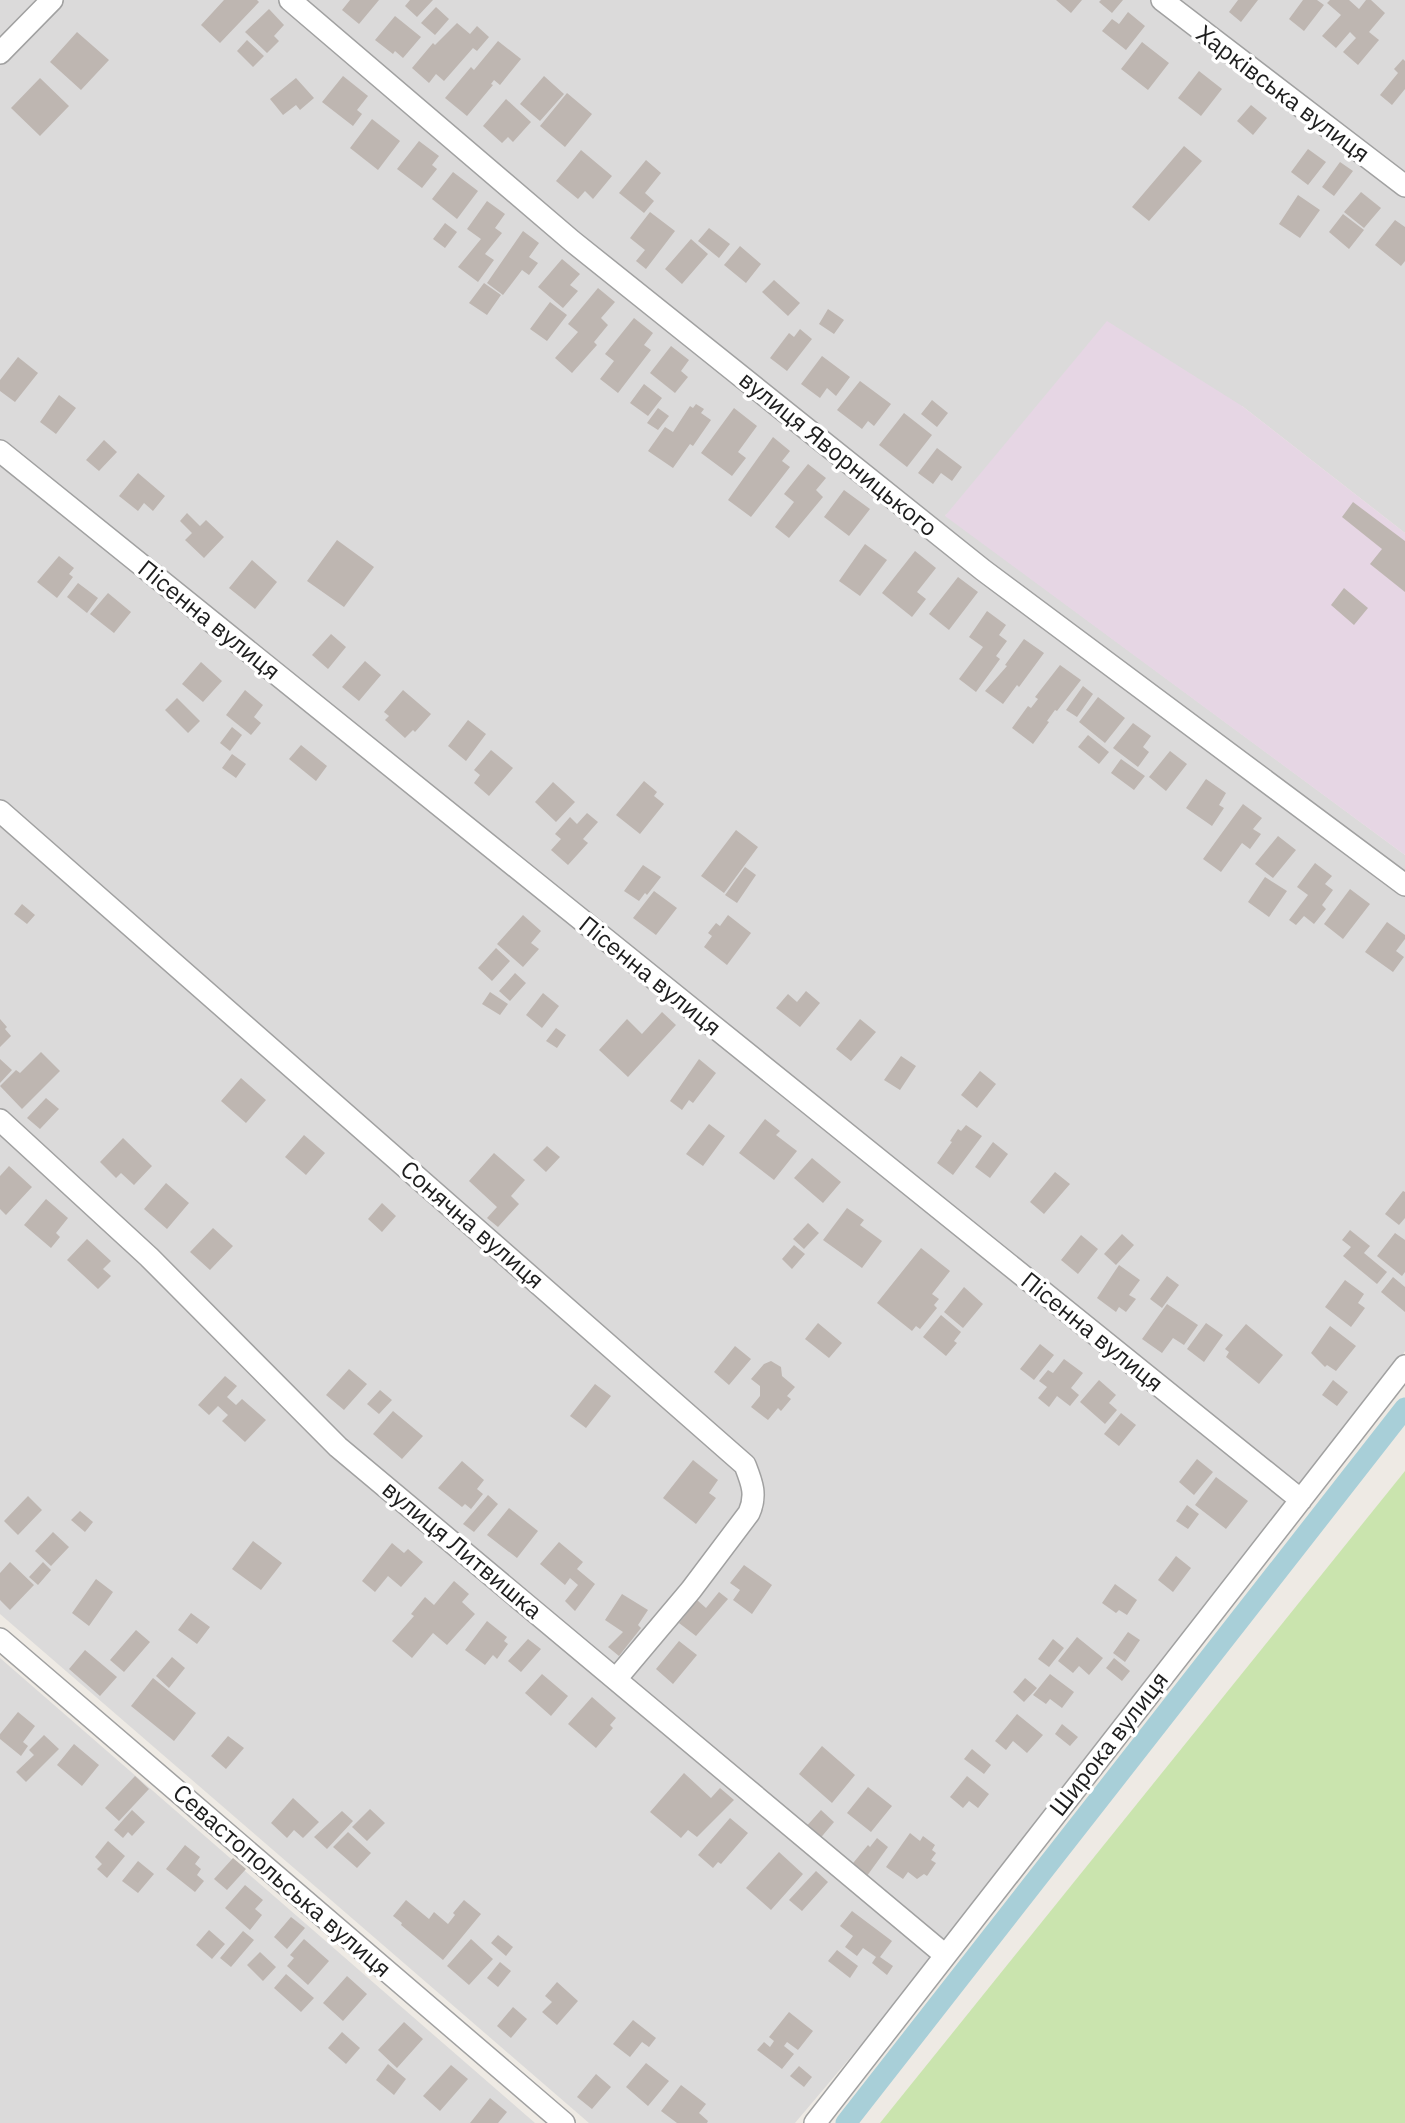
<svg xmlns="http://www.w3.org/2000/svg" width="1405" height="2123" viewBox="0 0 1405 2123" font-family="'IBM Plex Sans',sans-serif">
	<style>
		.residential { fill: #dbdada }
		.industrial { fill: #e6d6e4 }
		.grass { fill: #cae4ae }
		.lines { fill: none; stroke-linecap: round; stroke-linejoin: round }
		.canal { stroke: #a8cfd8; stroke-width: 21 }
		.building { fill: #beb6b1 }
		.minor-casing { stroke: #a1a1a1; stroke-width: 24 }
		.minor { stroke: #fff; stroke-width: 21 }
		.labels { text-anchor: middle; stroke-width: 7; stroke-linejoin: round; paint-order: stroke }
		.street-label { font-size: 24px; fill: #1d1d1d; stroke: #fff }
	</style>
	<rect width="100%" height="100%" fill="#eeeae4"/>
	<!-- residential -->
	<path class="residential" d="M0,0H1405V533L1242,406L945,515L1405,855V1351L1329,1480L1185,1661L795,2123H589L0,1614Z
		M0,1658L535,2123H0Z"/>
	<!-- industrial -->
	<path class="industrial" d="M1107,321L1242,406L1405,533V855L945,516Z"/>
	<!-- grass -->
	<path class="grass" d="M1405,1471V2123H880Z"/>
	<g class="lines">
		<!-- canal -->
		<path class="canal" d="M846,2123L1405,1408"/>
	</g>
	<!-- building -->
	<path class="building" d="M224,0H257L259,2L220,43L201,25Z
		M350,0H379L359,24L342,10Z
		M410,0H433L417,17L405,6Z
		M1056,0H1082L1071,13Z
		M1101,0H1123L1112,13L1099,2Z
		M1238,0H1258L1241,22L1229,12Z
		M1303,0H1317L1324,5L1304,31L1289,19Z
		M1330,0H1349L1359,9L1366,0H1371L1385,13L1369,32L1379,40L1358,65L1343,52L1356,38L1350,32L1336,48L1322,36L1341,15L1327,3Z
		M436,7L449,19L435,35L421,23Z
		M269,9L284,25L274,36L279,41L267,53L245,32Z
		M1128,12L1145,26L1126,50L1102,31L1112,19L1119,24Z
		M395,16L421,37L403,58L395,51L393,54L375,40Z
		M457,23L470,34L477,26L489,37L477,51L473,48L444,81L436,74L429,83L412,68L433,43L435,45Z
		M77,32L109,60L81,90L50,62Z
		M247,40L264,56L253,67L237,51Z
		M498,41L521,59L500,85L494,80L491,84L493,85L467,116L445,98L471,67L474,70Z
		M1142,42L1169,63L1148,90L1121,69Z
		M1403,59L1405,61V89L1392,105L1380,95L1398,73L1394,69Z
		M1199,71L1222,89L1201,116L1178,98Z
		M343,76L368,96L357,110L362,114L353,126L322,102Z
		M544,76L564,94L540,121L520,104Z
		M40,78L69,106L40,136L11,108Z
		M296,78L314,98L300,110L296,105L283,115L270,99Z
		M567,93L592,114L565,147L540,126Z
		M506,99L531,122L513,142L508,137L502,143L483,126Z
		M1251,105L1267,118L1253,135L1237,121Z
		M372,119L400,141L378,170L350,148Z
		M419,141L439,156L432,165L437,169L422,188L397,169Z
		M1184,146L1202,161L1149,221L1132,207Z
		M1308,149L1326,162L1308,185L1291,172Z
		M581,150L612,176L593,199L585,191L578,199L556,181Z
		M646,160L661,173L645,193L654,201L644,213L619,193Z
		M1340,162L1353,171L1334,196L1322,187Z
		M453,172L478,191L457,219L432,199Z
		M1361,192L1381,208L1364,228L1344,212Z
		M1298,195L1320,210L1300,238L1279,224Z
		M487,201L505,214L495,228L502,233L485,254L494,260L478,282L458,267L481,239L467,229Z
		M650,212L675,231L646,269L636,261L645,250L630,238Z
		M1343,214L1364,230L1349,249L1329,232Z
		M1395,220L1405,227V261L1401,266L1375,245Z
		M445,223L457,232L445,248L433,239Z
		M709,228L730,244L719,258L698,241Z
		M523,231L539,243L529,257L538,263L529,275L522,270L503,295L487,283Z
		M691,239L708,254L682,284L665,269Z
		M740,246L761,264L746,283L724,265Z
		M562,259L580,274L570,285L578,291L563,308L538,287Z
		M774,280L800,303L788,316L762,292Z
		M484,283L501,295L487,315L469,303Z
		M598,288L615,302L601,318L608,325L594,342L597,345L572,373L555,358L578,332L568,324Z
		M550,302L567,315L547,341L530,329Z
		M828,309L844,320L834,334L819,324Z
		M634,318L653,333L644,345L651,350L618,393L600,379L614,361L605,354Z
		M800,329L812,339L787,371L770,358L789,333L794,337Z
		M671,346L689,360L681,371L688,377L675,393L650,373Z
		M822,356L850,377L836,396L827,388L820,398L801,384Z
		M18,357L38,373L15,402L0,391V380Z
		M860,381L891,404L874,426L868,421L862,429L837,410Z
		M644,384L662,398L648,416L630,403Z
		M59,395L76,408L56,434L40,422Z
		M932,400L948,413L937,427L921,414Z
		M696,404L704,409L701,413L711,420L693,446L690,444L673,468L648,451L665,427L673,432L690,406L693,408Z
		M658,408L669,416L658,430L647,423Z
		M734,408L757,426L738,452L746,458L732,476L701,453Z
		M904,413L932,435L907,467L879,445Z
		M773,437L790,451L782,461L790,467L751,517L728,500Z
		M104,440L117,452L99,471L86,460Z
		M937,448L962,467L952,481L941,473L933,484L918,473Z
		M808,464L826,478L816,490L823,497L789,538L775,527L794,502L784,494Z
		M138,473L165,496L153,511L144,503L138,511L119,496Z
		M844,490L870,509L849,536L824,517Z
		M1353,502L1405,541V592L1370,564L1382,549L1342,517Z
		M187,513L200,526L206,520L224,537L204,558L185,540L192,533L180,521Z
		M337,540L374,567L344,607L307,581Z
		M865,544L887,560L860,596L839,581Z
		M915,551L936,568L917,592L926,599L912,617L882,593Z
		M59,556L74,568L69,574L73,577L57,598L37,582Z
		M252,560L277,582L255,609L229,588Z
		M958,577L978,592L949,630L929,614Z
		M78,583L98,598L87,613L67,597Z
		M1344,588L1368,608L1354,625L1331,605Z
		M108,593L131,612L114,633L90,614Z
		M987,611L1006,625L999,635L1007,641L996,656L1000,659L976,692L959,679L983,647L969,637Z
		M331,634L346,647L328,669L312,655Z
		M1024,639L1044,653L1019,687L1017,685L1003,704L985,691L1007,666L1005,665Z
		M365,661L381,675L359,701L342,687Z
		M201,662L222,681L203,702L182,684Z
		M1060,665L1081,680L1057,711L1055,710L1047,721L1049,722L1033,744L1012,728L1028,706L1031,708L1038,699L1035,697Z
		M1083,686L1093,694L1077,717L1066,710Z
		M245,690L263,705L254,717L261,723L251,735L226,715Z
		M403,690L431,714L415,732L413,730L405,738L385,720L389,716L384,712Z
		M1098,697L1125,718L1105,743L1079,722Z
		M177,698L200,721L188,733L165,710Z
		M468,720L486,734L466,761L448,746Z
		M1133,723L1151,736L1143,747L1149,752L1138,767L1113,748Z
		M232,727L242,735L230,751L220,743Z
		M1088,735L1109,752L1099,764L1078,747Z
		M301,745L327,766L316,781L289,759Z
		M491,750L513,768L489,796L474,783L480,775L474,770Z
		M1170,751L1187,764L1166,791L1149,777Z
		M232,754L246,764L236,778L222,768Z
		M1121,759L1145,776L1134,790L1111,773Z
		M1206,779L1226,793L1219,805L1224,808L1212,826L1186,808Z
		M644,781L657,792L654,796L664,804L640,834L616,815Z
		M553,782L575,802L556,822L535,802Z
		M1243,804L1262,818L1253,829L1261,834L1250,849L1242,843L1221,872L1203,859Z
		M587,813L598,822L583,839L588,843L568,865L551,850L561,839L555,834L570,817L577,824Z
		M736,830L758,847L724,893L701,876Z
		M1278,836L1296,850L1273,878L1255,864Z
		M1315,863L1332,876L1325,884L1333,890L1322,905L1326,909L1314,924L1304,916L1296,925L1289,920L1308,895L1297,887Z
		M643,865L661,877L647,895L645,893L639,901L624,891Z
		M745,867L756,875L737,903L725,895Z
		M1265,877L1287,891L1269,917L1248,902Z
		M1350,889L1370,904L1343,939L1324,924Z
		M654,891L677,908L656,935L633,918Z
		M22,904L35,915L27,924L14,914Z
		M523,915L541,931L531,943L539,949L523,967L497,944Z
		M728,915L751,933L727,965L704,947L712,936L708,933L716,923L720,926Z
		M1387,922L1405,935V939L1396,951L1404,957L1393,972L1365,952Z
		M496,948L510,961L492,981L478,968Z
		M515,973L526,983L510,1001L499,991Z
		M806,991L820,1003L800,1027L776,1008L788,994L797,1002Z
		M490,992L508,1004L500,1015L482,1004Z
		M543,993L559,1006L542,1028L526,1015Z
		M662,1012L676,1025L628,1077L599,1050L627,1019L642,1034Z
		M0,1019L7,1027L5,1029L11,1036L0,1047Z
		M860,1019L876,1032L851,1061L836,1049Z
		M556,1028L566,1035L557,1048L546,1041Z
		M41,1052L60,1071L22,1109L0,1086L16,1070L20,1073Z
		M901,1056L916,1066L900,1090L884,1080Z
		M0,1059L12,1070L0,1083Z
		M699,1059L716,1073L693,1103L689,1100L682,1110L670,1101Z
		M980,1071L996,1084L977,1108L961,1095Z
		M241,1078L266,1100L246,1123L221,1101Z
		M46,1098L59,1109L40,1129L27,1118Z
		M765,1119L780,1131L776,1135L797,1151L774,1180L739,1153Z
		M709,1124L725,1136L703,1166L686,1154Z
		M966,1125L982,1136L953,1175L937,1163L952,1142L950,1141L958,1129L961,1131Z
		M304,1135L325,1153L306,1175L285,1157Z
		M123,1138L152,1166L134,1185L121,1173L116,1178L100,1162Z
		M993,1142L1008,1154L990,1178L975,1167Z
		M547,1146L560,1157L546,1172L533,1160Z
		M494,1153L525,1180L511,1196L519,1204L498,1227L487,1218L497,1207L469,1181Z
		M812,1158L841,1182L823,1203L794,1178Z
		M9,1166L32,1187L6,1215L0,1209V1176Z
		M1055,1172L1070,1184L1044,1214L1030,1202Z
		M166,1183L189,1203L167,1229L144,1209Z
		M1403,1191L1405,1192V1218L1399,1225L1385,1214Z
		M46,1199L68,1218L56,1233L60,1237L51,1248L24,1225Z
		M382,1203L396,1216L382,1232L368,1219Z
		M847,1208L864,1220L860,1225L882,1241L862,1268L823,1240Z
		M808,1223L819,1233L804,1249L793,1239Z
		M213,1228L233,1246L210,1270L190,1252Z
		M1350,1230L1370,1246L1364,1253L1387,1272L1377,1284L1343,1256L1351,1247L1342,1240Z
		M1395,1233L1405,1240V1272L1402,1276L1377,1256Z
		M1122,1234L1134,1245L1116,1265L1104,1254Z
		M1081,1235L1098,1249L1078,1274L1061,1260Z
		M87,1239L111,1261L103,1269L111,1276L98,1289L67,1260Z
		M794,1245L805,1254L792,1269L782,1259Z
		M921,1248L950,1271L932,1294L939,1299L934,1305L937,1308L920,1329L916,1326L912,1331L877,1303Z
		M1119,1265L1140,1280L1129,1295L1136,1299L1126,1312L1119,1307L1116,1312L1097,1298Z
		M1167,1276L1179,1285L1162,1308L1150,1299Z
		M1393,1277L1405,1287V1312L1381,1292Z
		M1345,1280L1364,1294L1358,1303L1365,1308L1351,1327L1325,1307Z
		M964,1287L983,1304L963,1328L944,1312Z
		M1167,1304L1198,1325L1184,1345L1173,1338L1162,1353L1142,1339Z
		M941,1315L961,1332L954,1341L957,1343L946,1356L923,1337Z
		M818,1323L842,1343L829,1358L805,1339Z
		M1206,1323L1223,1335L1204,1362L1187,1349Z
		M1246,1324L1283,1355L1259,1384L1226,1357L1229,1352L1225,1349Z
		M1330,1326L1356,1346L1336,1371L1327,1365L1325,1367L1311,1353Z
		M1040,1344L1054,1355L1034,1380L1020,1369Z
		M735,1346L751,1359L729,1385L714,1372Z
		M1064,1359L1083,1373L1071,1388L1079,1395L1070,1406L1057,1396L1049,1407L1038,1398L1047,1387L1039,1381L1048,1370L1053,1373Z
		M771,1361L781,1367L782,1376L795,1387L787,1396L791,1399L781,1411L778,1408L768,1420L751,1407L760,1396V1386L751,1379L764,1364Z
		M349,1369L367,1384L344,1410L326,1395Z
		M225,1376L237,1386L227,1397L236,1405L242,1399L266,1420L245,1442L222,1421L228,1415L218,1406L209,1415L198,1405Z
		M1099,1380L1116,1395L1109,1403L1117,1410L1105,1424L1080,1402Z
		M1333,1380L1348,1392L1337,1406L1322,1395Z
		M595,1384L611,1396L586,1428L570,1416Z
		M380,1390L392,1400L379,1414L367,1404Z
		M393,1411L423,1436L402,1459L373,1434Z
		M1121,1413L1136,1425L1119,1446L1104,1434Z
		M1197,1459L1213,1472L1194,1495L1179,1482Z
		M693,1460L718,1480L709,1493L716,1498L696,1524L663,1498Z
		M462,1461L484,1480L477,1489L483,1494L471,1509L465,1504L462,1507L438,1488Z
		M1216,1477L1248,1501L1226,1529L1195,1505Z
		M488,1495L498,1504L474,1532L463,1524Z
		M28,1496L42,1510L18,1535L4,1521Z
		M1187,1505L1199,1514L1188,1529L1176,1521Z
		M509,1508L538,1531L517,1558L487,1535Z
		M80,1511L93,1522L85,1532L71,1520Z
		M53,1532L69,1547L51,1566L35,1551Z
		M253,1541L282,1563L261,1590L232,1569Z
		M559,1542L583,1562L577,1569L595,1584L575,1611L565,1601L578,1585L570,1578L565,1585L540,1564Z
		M392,1543L404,1553L408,1549L423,1562L401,1587L388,1576L375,1592L362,1581Z
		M1176,1556L1191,1568L1173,1592L1158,1580Z
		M10,1562L34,1585L10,1610L0,1600V1573Z
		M43,1562L51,1570L38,1585L29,1577Z
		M744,1565L772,1585L752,1614L733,1600L740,1590L730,1583Z
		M96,1579L113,1592L89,1626L72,1613Z
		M454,1581L469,1594L462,1602L475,1614L447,1645L433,1633L412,1658L392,1641L414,1616L411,1614L425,1597L434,1605Z
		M1115,1584L1137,1600L1127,1615L1119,1610L1116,1613L1102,1603Z
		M719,1592L728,1599L696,1636L679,1623L697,1600L706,1608Z
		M622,1594L648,1610L638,1625L641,1628L619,1656L608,1647L623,1632L605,1620Z
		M191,1613L210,1627L197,1644L178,1630Z
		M487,1621L507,1637L504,1641L508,1644L497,1659L493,1655L485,1665L465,1650Z
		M136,1630L150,1642L124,1672L110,1660Z
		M1128,1632L1140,1640L1125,1662L1113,1653Z
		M1077,1637L1103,1658L1089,1675L1079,1666L1073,1673L1058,1661Z
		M528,1639L541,1649L521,1672L508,1661Z
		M1053,1639L1064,1648L1049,1667L1038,1659Z
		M679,1641L697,1655L673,1684L656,1669Z
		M85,1650L117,1677L100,1696L69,1669Z
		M172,1657L185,1668L169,1688L156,1676Z
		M1114,1658L1130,1671L1122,1681L1106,1668Z
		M542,1674L568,1696L551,1716L525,1693Z
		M1050,1674L1074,1692L1062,1708L1050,1699L1046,1704L1033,1695Z
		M153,1678L196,1713L174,1741L131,1706Z
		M1025,1678L1037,1688L1024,1702L1013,1692Z
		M592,1697L616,1718L610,1725L613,1728L596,1748L568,1724Z
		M18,1712L35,1726L23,1742L28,1746L21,1756L0,1739V1734Z
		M1017,1714L1043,1735L1027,1753L1013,1741L1006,1750L995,1741Z
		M1062,1724L1078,1737L1070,1746L1055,1734Z
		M44,1735L59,1749L26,1782L16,1772L34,1755L29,1750Z
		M228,1736L244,1748L226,1769L211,1756Z
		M74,1744L99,1765L82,1786L57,1765Z
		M822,1746L855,1775L832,1803L799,1774Z
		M972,1749L991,1765L984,1774L964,1759Z
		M684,1773L711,1798L720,1788L734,1800L697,1837L688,1830L681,1838L650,1812Z
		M135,1776L149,1789L119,1821L105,1808Z
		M967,1776L989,1794L978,1808L969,1801L963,1808L950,1797Z
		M868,1787L892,1806L871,1832L847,1813Z
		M293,1798L319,1822L303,1838L294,1830L287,1838L271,1823Z
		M370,1809L385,1823L367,1841L352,1827Z
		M132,1810L145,1822L132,1836L128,1832L123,1838L114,1830Z
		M821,1810L834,1822L818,1841L804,1829Z
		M342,1811L353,1821L327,1849L314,1837Z
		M730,1818L748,1833L721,1864L718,1862L713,1868L698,1855Z
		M348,1832L371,1853L357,1868L333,1847Z
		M910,1833L920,1841L923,1836L935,1845L932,1850L936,1853L931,1860L936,1863L927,1876L924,1874L917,1879L908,1872L903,1879L886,1867Z
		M877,1838L888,1847L864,1880L849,1868L868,1845L870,1847Z
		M108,1841L125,1856L107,1878L97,1869L102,1864L95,1857Z
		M185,1845L200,1857L195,1864L201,1869L197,1875L204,1881L195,1892L166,1869Z
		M779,1852L803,1874L771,1910L746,1888Z
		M233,1858L246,1869L227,1890L214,1879Z
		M138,1861L154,1874L138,1893L122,1881Z
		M816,1871L828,1882L802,1911L789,1900Z
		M245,1885L263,1900L255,1909L262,1915L250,1930L225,1908Z
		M406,1900L429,1919L434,1912L448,1924L455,1915L453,1913L464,1900L481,1914L443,1960L401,1925L402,1923L393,1916Z
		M852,1911L892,1941L880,1957L893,1966L887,1975L872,1963L876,1957L863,1948L857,1956L845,1947L853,1936L840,1926Z
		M291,1917L305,1928L287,1949L274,1937Z
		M209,1930L225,1944L212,1959L196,1945Z
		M243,1931L254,1940L231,1967L220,1958Z
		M498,1935L513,1947L506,1956L491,1943Z
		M304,1939L329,1961L308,1985L287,1966L294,1958L290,1955Z
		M471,1939L493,1959L469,1985L447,1966Z
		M837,1950L858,1966L850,1978L828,1961Z
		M260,1952L276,1967L263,1981L247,1965Z
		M500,1962L511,1971L498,1987L487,1978Z
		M286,1974L314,1998L301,2012L274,1988Z
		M347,1976L367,1994L343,2021L323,2003Z
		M557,1982L578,2001L557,2025L542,2012L552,2002L545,1996Z
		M513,2007L527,2019L511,2038L497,2026Z
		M789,2012L813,2031L798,2050L787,2042L784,2046L794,2054L782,2069L757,2050L764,2042L770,2047L774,2041L769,2037Z
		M633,2020L656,2038L649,2047L642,2042L630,2057L613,2044Z
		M404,2022L423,2039L397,2068L378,2050Z
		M342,2032L360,2048L346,2064L328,2048Z
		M646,2063L669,2081L648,2106L626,2087Z
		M388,2064L406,2079L394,2095L376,2080Z
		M451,2065L468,2079L440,2111L423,2096Z
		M799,2066L812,2077L804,2087L790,2076Z
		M596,2074L611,2087L592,2109L577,2097Z
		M681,2085L706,2104L699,2113L708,2121L707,2123H677L661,2111Z
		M490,2098L507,2112L498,2123H470Z"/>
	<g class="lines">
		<defs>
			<path id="minor" d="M290,0L572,241L983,570L1405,885
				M1162,0L1405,186
				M0,53L52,0
				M0,451L1301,1500
				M0,811L745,1465C752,1483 757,1495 749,1513L691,1590L616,1679
				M0,1120L149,1257L338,1447L945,1955
				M0,1639L564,2123
				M815,2123L1405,1366"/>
		</defs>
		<!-- minor casing -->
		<use href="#minor" class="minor-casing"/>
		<!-- minor -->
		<use href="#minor" class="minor"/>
	</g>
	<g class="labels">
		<!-- street labels -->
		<g class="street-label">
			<text transform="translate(1283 94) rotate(37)" y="8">Харківська вулиця</text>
			<text transform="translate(838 454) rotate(39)" y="8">вулиця Яворницького</text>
			<text transform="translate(209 620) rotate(39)" y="8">Пісенна вулиця</text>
			<text transform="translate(650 976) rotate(39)" y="8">Пісенна вулиця</text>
			<text transform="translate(472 1225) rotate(41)" y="8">Сонячна вулиця</text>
			<text transform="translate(1092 1332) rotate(39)" y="8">Пісенна вулиця</text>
			<text transform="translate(462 1550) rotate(40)" y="8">вулиця Литвишка</text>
			<text transform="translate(1109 1744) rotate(-52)" y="8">Широка вулиця</text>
			<text transform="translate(282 1881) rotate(41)" y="8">Севастопольська вулиця</text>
		</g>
	</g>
</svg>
